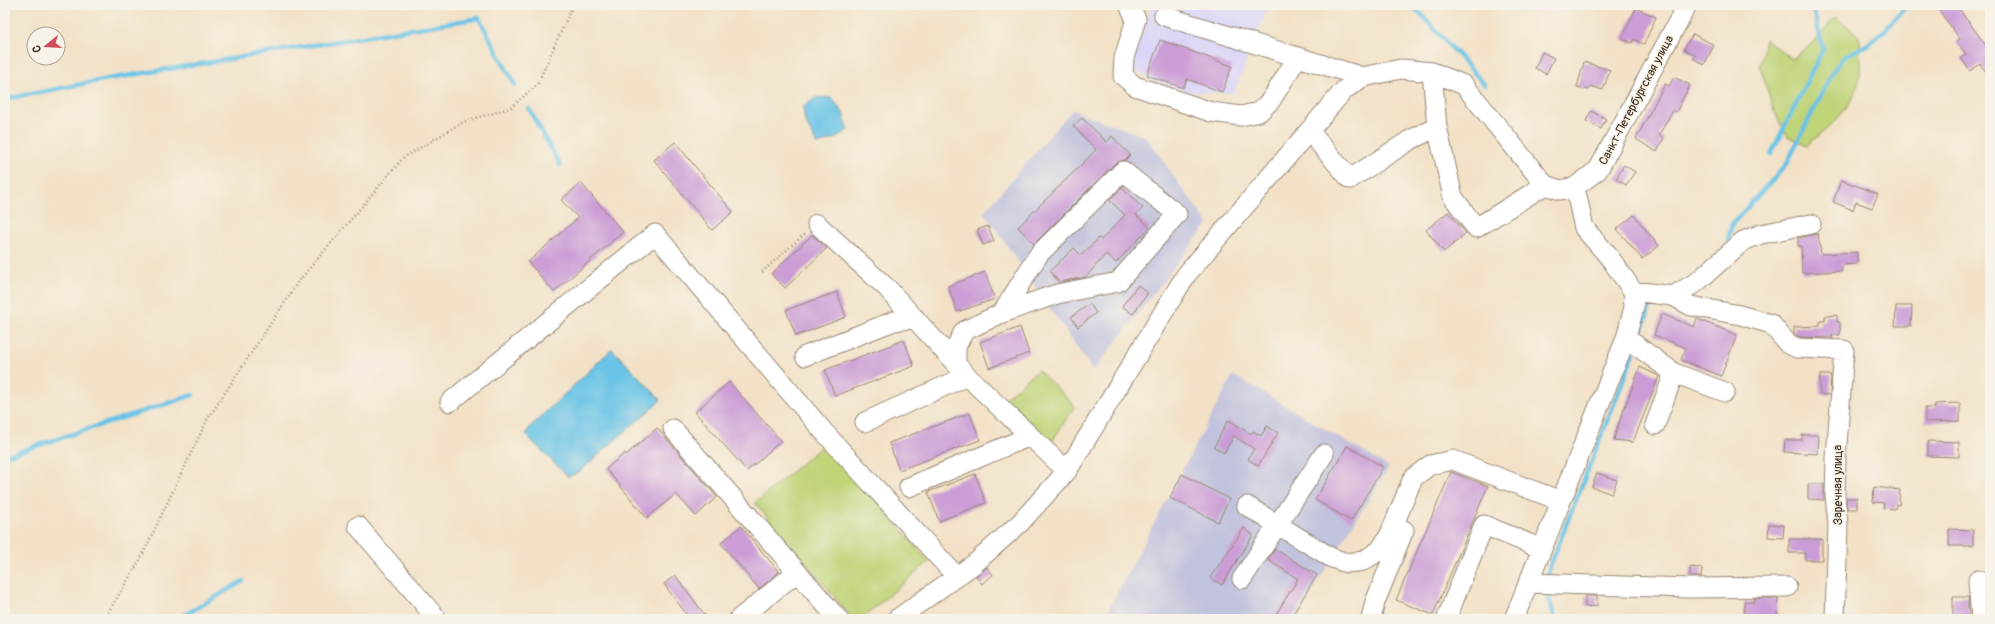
<svg xmlns="http://www.w3.org/2000/svg" width="1995" height="624" viewBox="0 0 1995 624" font-family="Pangolin,sans-serif">
	<style>
		.built { fill: #dbd6f7 }
		.industrial { fill: #c1c2dd }
		.green { fill: #bfd377; stroke: #7d7e4a }
		.water { fill: #68c3e6; stroke: #527682 }
		.lines { fill: none; stroke-linecap: round; stroke-linejoin: round }
		.stream { stroke: #68c3e6; stroke-width: 4.5 }
		.building { fill: #cb9dd6 }
		.minor-casing { stroke: #968672; stroke-width: 21 }
		.path { stroke: #968672; stroke-width: 2.5; stroke-dasharray: 1 3; stroke-linecap: butt }
		.minor { stroke: #fff; stroke-width: 19 }
		.labels { text-anchor: middle; stroke-width: 3.5; stroke-linejoin: round; paint-order: stroke }
		.street-label { font-size: 12px; fill: #3b2a1e; stroke: #f7f3e8 }
	</style>
	<rect width="100%" height="100%" fill="#f7f3e8"/>
	<filter id="ink" filterUnits="userSpaceOnUse"><feTurbulence type="fractalNoise" baseFrequency=".025" numOctaves="2"/><feDisplacementMap in="SourceGraphic" scale="8" xChannelSelector="R" yChannelSelector="G"/><feConvolveMatrix kernelMatrix="1 2 1 2 8 2 1 2 1" color-interpolation-filters="sRGB"/></filter>
	<filter id="wash" filterUnits="userSpaceOnUse"><feTurbulence type="fractalNoise" baseFrequency=".012" numOctaves="4" result="noise"/><feDisplacementMap in="SourceGraphic" scale="16" xChannelSelector="R" yChannelSelector="G"/><feGaussianBlur stdDeviation="0.9" result="paint"/><feColorMatrix in="noise" values="0 0 0 0 0 0 0 0 0 0 0 0 0 0 0 0 0 1.4 0 .05"/><feComposite in="paint" operator="in"/></filter>
	<g filter="url(#wash)">
		<rect width="100%" height="100%" fill="#f2e1c6"/>
		<!-- built -->
		<path class="built" d="M1152,5H1269L1234,93L1186,92L1147,78V76L1129,69Z"/>
		<!-- industrial -->
		<path class="industrial" d="M1072,110L1146,137L1208,224L1093,371L984,212Z
			M1233,375L1389,467L1294,619H1106L1104,618Z"/>
		<!-- green -->
		<path class="green" d="M1835,17L1859,35C1859,47 1862,70 1859,81C1852,109 1828,129 1807,145L1787,136L1773,109L1760,66L1765,39L1792,59L1813,43Z
			M1038,370L1075,406L1051,443L1004,399Z
			M827,442L929,562L861,619H853L755,503Z"/>
		<!-- water -->
		<path class="water" d="M817,97L832,98L843,113L848,130L837,138L817,144L805,121L803,107Z
			M612,349L661,400L579,472L568,477L526,435L530,427Z"/>
		<g class="lines">
			<!-- stream -->
			<path class="stream" d="M1408,5L1422,15L1485,85
				M5,99L108,79L479,18L515,85
				M529,109L560,165
				M1771,154L1823,49L1814,13L1809,5
				M1728,240L1732,224L1786,165L1833,71L1845,56L1867,45L1885,30L1907,5
				M1639,341L1651,303
				M5,456L193,395
				M1547,579L1550,566L1634,353
				M1546,588L1555,619
				M178,619L243,581"/>
		</g>
		<g id="blocks">
			<!-- building -->
			<path class="building" d="M1935,5H1956L1974,29L1990,51V77L1980,64L1970,71L1961,58L1966,54L1956,42L1960,39Z
				M1636,8L1656,17L1644,44L1634,39L1632,43L1622,39Z
				M1693,34L1714,45L1704,65L1693,58L1695,55L1684,49Z
				M1160,40L1232,66L1222,92L1187,79L1183,88L1147,75Z
				M1542,52L1554,58L1546,74L1535,68Z
				M1584,62L1610,70L1603,90L1590,86L1589,90L1577,87Z
				M1674,77L1690,85L1676,112L1673,110L1659,135L1664,138L1657,152L1636,139L1665,84L1669,86Z
				M1591,111L1606,119L1601,129L1586,121Z
				M1082,118L1107,142L1112,136L1130,155L1125,160L1115,163L1034,244L1018,227L1096,150L1073,126Z
				M675,142L733,212L712,230L654,160Z
				M1624,165L1635,172L1626,185L1616,179Z
				M1841,180L1878,194L1872,208L1856,202L1853,210L1833,202Z
				M581,183L623,232L554,292L528,262L578,218L561,200Z
				M1122,188L1143,208L1136,215L1150,227L1116,263L1106,254L1086,277L1059,282L1050,271L1074,248L1081,255L1099,238L1101,240L1125,215L1109,200Z
				M1448,212L1466,233L1444,252L1426,230Z
				M1634,215L1659,246L1642,259L1617,229Z
				M988,226L994,241L983,245L977,230Z
				M1818,234L1821,254L1857,252V264L1842,265V271L1802,273L1801,246H1798V238Z
				M812,235L827,248L785,288L771,274Z
				M985,272L995,299L957,312L948,286Z
				M1138,285L1148,293L1133,314L1122,306Z
				M837,292L846,317L796,336L786,310Z
				M1090,304L1096,313L1078,327L1071,317Z
				M1896,306H1912L1911,326H1895Z
				M1662,314L1694,327L1697,319L1737,335L1721,376L1681,360L1686,348L1654,335Z
				M1837,315V322H1840V335H1832L1833,338L1800,337L1794,334V327L1820,326V321H1825V316Z
				M1020,327L1029,353L989,368L980,342Z
				M904,340L914,366L835,396L825,370Z
				M1640,367L1659,376L1633,442L1614,440L1616,431Z
				M1820,375H1831L1830,395L1820,394Z
				M729,382L781,441L747,471L695,412Z
				M1960,403V421L1925,422V408H1935V404Z
				M970,413L980,440L899,470L889,443Z
				M1228,420L1251,434L1253,431L1261,436L1267,426L1278,433L1258,466L1248,459L1254,449L1234,436L1224,453L1214,447Z
				M657,428L717,497L696,516L676,494L647,518L606,469L625,453L626,455Z
				M1802,435H1819L1818,454L1784,452L1785,440H1802Z
				M1928,441L1959,442V457L1928,456Z
				M1347,446L1383,467L1351,521L1315,500Z
				M1451,472L1488,486L1433,615L1396,600Z
				M1597,473L1617,480L1612,494L1592,487Z
				M975,474L986,503L939,521L928,492Z
				M1182,474L1229,499L1218,522L1170,498Z
				M1808,484H1824V500L1808,499Z
				M1874,487L1900,490L1899,505L1896,504L1895,509L1883,508L1884,503L1873,502Z
				M1846,498H1857V509H1847Z
				M1769,524L1784,525L1783,538L1768,537Z
				M741,526L779,572L759,589L721,543Z
				M1244,528L1253,535L1222,585L1210,578Z
				M1949,529L1973,530V546H1949Z
				M1789,539H1822V560H1805V553H1789Z
				M1275,549L1317,575L1290,619H1273L1298,579L1268,560Z
				M987,567L993,575L982,584L976,576Z
				M1690,567L1702,568L1701,577H1690Z
				M675,575L708,619H690L664,584Z
				M1585,596H1597V606L1585,607Z
				M1953,597H1968L1969,619H1953Z
				M1754,598H1778L1777,619L1744,618V601L1754,602Z"/>
		</g>
	</g>
	<g filter="url(#ink)">
		<use href="#blocks" fill-opacity="0" stroke="#968672" stroke-width="1"/>
		<g class="lines">
			<defs>
				<path id="minor" d="M1129,5L1136,19L1124,58L1123,76L1135,86L1211,112L1241,116L1259,112L1271,100L1297,58
					M1164,16L1363,77
					M1437,127L1453,197L1476,228L1545,185
					M1309,131L1350,179L1410,140L1437,127L1432,72
					M817,224L887,288L967,376L1067,471
					M1633,291L1673,296L1697,282L1743,241L1761,234L1811,224
					M1673,296L1691,306L1740,315L1771,324L1788,344L1797,348L1844,350L1836,458L1835,496L1838,524L1835,619
					M1626,338L1674,373L1725,392
					M805,356L894,321L915,318
					M956,363V347L964,331L1002,313L1039,254L1123,171L1177,214L1118,282L1057,294L1002,313
					M450,402L655,234L824,432L957,577
					M865,422L967,376
					M1655,425L1674,373
					M673,429L838,619
					M909,487L1030,436
					M1247,506L1332,558L1347,563L1363,561L1380,550L1390,534L1413,478L1430,465L1453,460L1561,501
					M358,526L437,619
					M1242,579L1324,454
					M1978,580L1981,619
					M1528,583L1689,588L1787,587
					M1447,617L1484,525L1542,549
					M739,619L797,572
					M897,619L974,564L1020,523L1067,471L1186,275L1344,90L1363,77L1401,69L1432,72L1464,85L1545,185L1560,190L1575,187L1598,170L1687,5
					M1371,619L1375,602L1404,530
					M1514,619L1626,338L1634,307L1633,291L1610,258L1584,228L1575,187"/>
			</defs>
			<!-- minor casing -->
			<use href="#minor" class="minor-casing"/>
			<!-- path -->
			<path class="path" d="M762,272L806,233
				M104,619L140,560L207,420L298,282L403,158L463,122L510,108L537,85L573,5"/>
			<!-- minor -->
			<use href="#minor" class="minor"/>
		</g>
	</g>
	<g class="labels">
		<!-- street labels -->
		<g class="street-label">
			<text transform="translate(1636 100) rotate(-62)" y="4">Санкт-Петербургская улица</text>
			<text transform="translate(1838 485) rotate(-90)" y="4">Заречная улица</text>
		</g>
	</g>
	<!-- margin -->
	<rect width="1995" height="624" fill="none" stroke="#f7f3e8" stroke-width="20"/>
	<!-- north arrow -->
	<g transform="translate(46 46) rotate(252)"><circle r="19" fill="#f7f3e8" stroke="#aca397"/>
	<path d="M0-3L7 15L0 10L-7 15Z" fill="#d1495b"/>
	<text y="-6" font-size="11" font-weight="bold" text-anchor="middle" fill="#3b2a1e">С</text>
	</g>
</svg>
